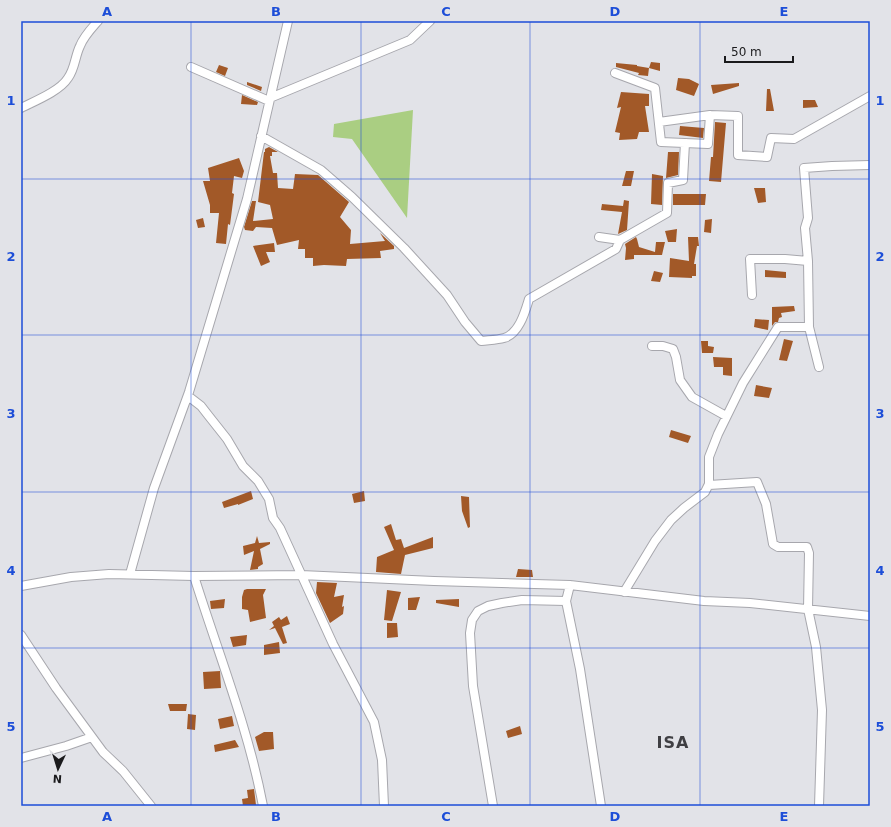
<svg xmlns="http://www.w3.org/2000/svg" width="891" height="827" viewBox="0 0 891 827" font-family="'DejaVu Sans',sans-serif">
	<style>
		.green { fill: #aace82 }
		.building { fill: #a25928 }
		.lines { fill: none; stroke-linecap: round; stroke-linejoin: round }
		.minor-casing { stroke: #a7a7ad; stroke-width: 10 }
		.minor { stroke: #fff; stroke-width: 8 }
		.grid { fill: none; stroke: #1d4ed8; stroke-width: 1; stroke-opacity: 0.55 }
		.labels { text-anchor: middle; stroke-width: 3.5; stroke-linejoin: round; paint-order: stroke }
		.district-label { font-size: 16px; font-weight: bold; letter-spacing: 1px; fill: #3f3f43; stroke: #e2e3e8 }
		.neatline { fill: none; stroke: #1d4ed8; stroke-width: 1.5 }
		.grid-label { font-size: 13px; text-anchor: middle; font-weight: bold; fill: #1d4ed8 }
	</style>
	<rect width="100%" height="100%" fill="#e2e3e8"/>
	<!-- green -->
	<path class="green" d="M413,110L407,218L352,139L333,137L334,124Z"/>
	<!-- building -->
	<path class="building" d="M651,62L660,63V71L649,68Z
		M616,63L637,65V66L649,68L648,76L638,75L639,73L616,67Z
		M219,65L228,68L225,76L216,72Z
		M678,78L689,79L699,84L694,96L676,90Z
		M247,82L262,87L261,91L247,85Z
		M739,83V86L713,94L711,85Z
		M767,89H770L774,111H766Z
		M621,92L649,94V106H645L649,132H639L637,139L619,140L620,133L615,132L621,107L617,108Z
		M242,95L258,102L257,105L241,104Z
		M803,100H815L818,107L803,108Z
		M715,122L726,123L721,182L709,181L711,157H713Z
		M680,126L704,128L703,138L679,135Z
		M269,147L278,152H272V156H270L273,173H277L278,188L293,189L295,174L318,175L349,202L340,217L351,230L350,244L385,241L380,233L394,246V249L380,251L381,258L347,259L346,266L324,265L313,266V258H305V249H298L299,240L277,245L272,228L256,227L253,231L245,230L244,227L252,201H256L253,221L273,219L270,205L258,202L264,152H265V149Z
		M668,152H679L678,175L666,178Z
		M239,158L244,171L242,178L234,176L232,193L234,194L230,225L228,224L226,244L216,243L219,213H210V205L203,181H210L208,168Z
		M626,171H634L631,186H622Z
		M652,174L663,176L662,205L651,204Z
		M754,188H765L766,202L758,203Z
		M673,194H706L705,205H673Z
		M624,200L629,201L627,230L618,234L622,212L601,210L602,204L623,206Z
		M203,218L205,227L198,228L196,220Z
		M712,219L711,233L704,232L705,220Z
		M677,229L676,242H668L665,231Z
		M636,237L637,239L639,247L655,252L656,242H665L662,255H634V259L625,260L626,248L625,244Z
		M688,237H698L699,246H697L694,264H696V276H692V278L669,277L670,258L689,261Z
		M274,243L275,252H266L270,262L261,266L253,246Z
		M765,270L786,272V278L765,277Z
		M654,271L663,273L660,282L651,281Z
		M794,306L795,311L781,313L782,317L779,318L778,322H775L772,326V307Z
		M755,319L769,320L768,330L754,327Z
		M784,339L793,341L787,361L779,360Z
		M701,341H708V346L714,347L713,353H702Z
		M713,357L732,358V376L723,375V367H714Z
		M756,385L772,388L769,398L754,396Z
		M671,430L691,436L688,443L669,437Z
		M251,491L253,499L238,505V504L224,508L222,502Z
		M364,491L365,501L354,503L352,494Z
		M461,496L469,497L470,527L468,528L462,511Z
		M391,524L396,540L401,539L404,548L433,537V548L405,555L401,574L376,572L377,557L394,550L384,527Z
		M257,536L259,543L270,542V544L260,549L263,564L258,567V569L250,570L254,551L244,555L243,546L255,543Z
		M518,569L532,570L533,577H516Z
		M317,582L337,583L334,597L344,595L342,607L344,606L343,614L330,623L316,593Z
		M247,589H266L263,595L266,618L250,622L248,610L242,609V597L244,590Z
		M387,590L401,592L392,621L384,620Z
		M420,597L416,610H408V598Z
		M225,599L224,608L211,609L210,601Z
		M459,599V607L436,603V600Z
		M287,616L290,624L282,627L287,643L283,644L275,628L269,630L274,626L272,622L279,617L281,620Z
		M387,623H397L398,637L387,638Z
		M247,635L246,645L233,647L230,637Z
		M279,642L280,653L264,655V645Z
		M220,671L221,688L204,689L203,672Z
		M168,704H187L186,711H170Z
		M188,714L196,715L195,730L187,729Z
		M232,716L234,726L220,729L218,719Z
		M520,726L522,734L508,738L506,731Z
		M264,732H273L274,749L259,751L255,737Z
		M235,740L239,747L215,752L214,745Z
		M254,789L256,805L243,806L242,799L248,798L247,790Z"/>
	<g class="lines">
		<defs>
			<path id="minor" d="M191,67L269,101
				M615,73L655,88L661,142L708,144L710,115L738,116V155L767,157L771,138L794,139L870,96
				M270,98L410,40L430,21
				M21,108C35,101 60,91 68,78C75,69 75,56 80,46C84,36 91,29 98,21
				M659,122L710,115
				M261,136L321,170L352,197L404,248L447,295L465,322L481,341C489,340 497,340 504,338C519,334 525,312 529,299L616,249L620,240
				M599,237L620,240L667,213L668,183L683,180L685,143
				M752,295L750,259H785L808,261
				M652,346H663L673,349L676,357L680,380L692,397L726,416
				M819,367L809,327L808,261L805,228L808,218L804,168L832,166L870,165
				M188,396L201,406L208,415L227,439L243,466L258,481L269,499L273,518L280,528L333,644L374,722L382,760L384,806
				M709,485L757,482L766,504L773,544L778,547H807L809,553L808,609L816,647L822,710L819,806
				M130,574L154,488L189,392L247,199L288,21
				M194,576C218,653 248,727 263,806
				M570,585L566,601L580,669L601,806
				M21,586L71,577L109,574L194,576L301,575L434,581L570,585L704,601L750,603L870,616
				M624,592L655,541L671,520L684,508L705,492L709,484V457L718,434L743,383L778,327H809
				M21,635L56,688L103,752L123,771L151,806
				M21,758L66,746L92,737
				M493,806L473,686L470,633L472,620L478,611L488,606L502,603L522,600L566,601"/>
		</defs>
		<!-- minor casing -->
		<use href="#minor" class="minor-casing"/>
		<!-- minor -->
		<use href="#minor" class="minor"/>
	</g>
	<!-- grid -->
	<path class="grid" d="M191,21V806M361,21V806M530,21V806M700,21V806M21,179H870M21,335H870M21,492H870M21,648H870"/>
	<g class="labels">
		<!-- district labels -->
		<g class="district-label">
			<text x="673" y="748">ISA</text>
		</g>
	</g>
	<!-- border -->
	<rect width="891" height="827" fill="none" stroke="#e2e3e8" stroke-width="44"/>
	<!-- north arrow -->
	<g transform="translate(58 769) rotate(184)" stroke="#e2e3e8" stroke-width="3" paint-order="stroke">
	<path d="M0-3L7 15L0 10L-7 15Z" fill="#1a1a1c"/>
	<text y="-6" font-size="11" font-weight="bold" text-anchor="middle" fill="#1a1a1c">N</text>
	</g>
	<!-- scale -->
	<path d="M725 56v6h68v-6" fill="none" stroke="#1a1a1c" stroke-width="2"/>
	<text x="731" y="56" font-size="12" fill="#1a1a1c" stroke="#e2e3e8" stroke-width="3" paint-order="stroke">50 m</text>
	<rect x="22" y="22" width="847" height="783" class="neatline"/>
	<g class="grid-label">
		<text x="107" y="16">A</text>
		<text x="276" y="16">B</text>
		<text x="446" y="16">C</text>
		<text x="615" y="16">D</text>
		<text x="784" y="16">E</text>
		<text x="11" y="105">1</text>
		<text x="880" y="105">1</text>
		<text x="11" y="261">2</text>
		<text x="880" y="261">2</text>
		<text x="11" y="418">3</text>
		<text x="880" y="418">3</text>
		<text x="11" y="575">4</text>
		<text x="880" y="575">4</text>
		<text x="11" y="731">5</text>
		<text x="880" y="731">5</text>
		<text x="107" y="821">A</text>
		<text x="276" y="821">B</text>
		<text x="446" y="821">C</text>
		<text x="615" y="821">D</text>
		<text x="784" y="821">E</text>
	</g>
</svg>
